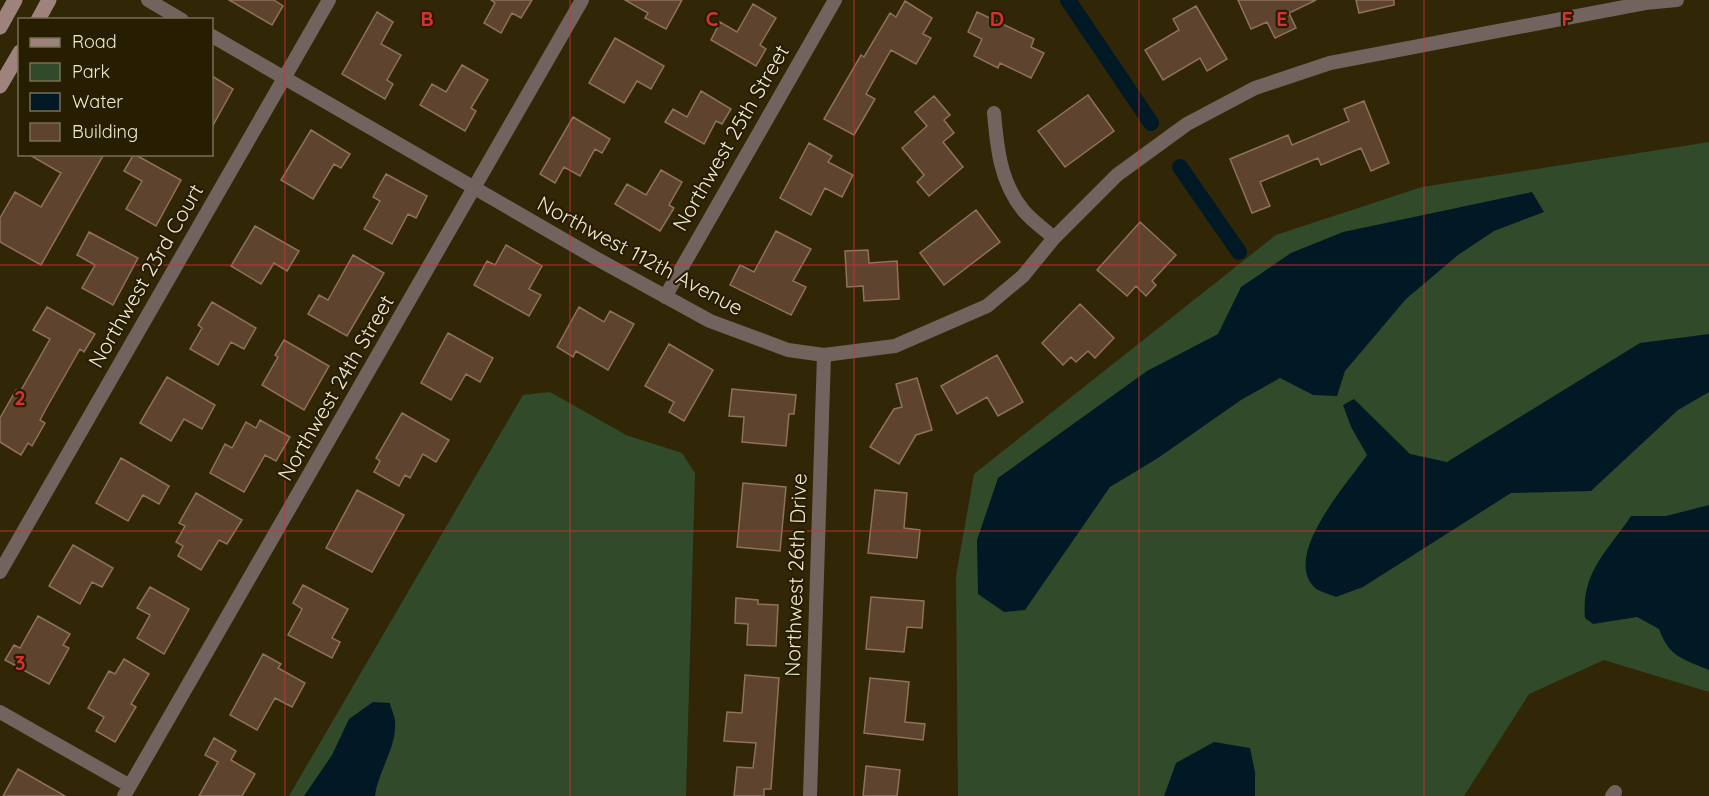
<svg xmlns="http://www.w3.org/2000/svg" width="1709" height="796" viewBox="0 0 1709 796" font-family="Quicksand,sans-serif">
	<style>
		.green { fill: #314b2a }
		.water { fill: #001925 }
		.lines { fill: none; stroke-linecap: round; stroke-linejoin: round }
		.canal { stroke: #001925; stroke-width: 16 }
		.building { fill: #5e432e; stroke: #8f715c; stroke-width: 1.5 }
		.street { stroke: #73635e; stroke-width: 14 }
		.secondary { stroke: #9d837b; stroke-width: 15 }
		.grid { fill: none; stroke: #d73231; stroke-width: 1.5; stroke-opacity: 0.55 }
		.labels { text-anchor: middle; stroke-width: 4.5; stroke-linejoin: round; paint-order: stroke }
		.street-label { font-size: 21px; fill: #efe9d7; stroke: #271d00 }
		.grid-label { font-size: 20px; text-anchor: middle; font-weight: bold; fill: #d73231; stroke: #271d00; stroke-width: 4.5; stroke-linejoin: round; paint-order: stroke }
	</style>
	<rect width="100%" height="100%" fill="#312707"/>
	<!-- green -->
	<path class="green" d="M1709,142V692L1604,660L1529,694L1464,796H958L956,576L974,474L1276,235L1422,187Z
		M550,392L626,435L682,453L695,473L686,796H289L523,395Z"/>
	<!-- water -->
	<path class="water" d="M1532,192L1544,212L1494,231L1458,255L1406,299L1345,371L1337,396L1313,395L1280,378L1241,400L1158,458L1110,487L1025,610L1004,612L978,594L977,540L998,478L1147,371L1218,334L1241,287L1291,253L1343,232Z
		M1709,334V392L1678,410L1591,491L1511,493L1363,587L1336,597C1330,594 1320,592 1315,588C1281,556 1348,483 1367,455L1351,427L1343,405L1354,399L1410,454L1447,462L1640,343Z
		M1709,505V670C1683,659 1669,657 1659,629L1637,617L1593,624L1585,618C1581,572 1607,552 1631,516H1666Z
		M373,702L390,703C391,709 395,716 395,722C397,747 378,771 375,796H304L332,755L349,719Z
		M1214,742L1250,748L1255,772V796H1164L1176,763Z"/>
	<g class="lines">
		<!-- canal -->
		<path class="canal" d="M1068,0L1151,123
			M1180,167L1239,252"/>
	</g>
	<!-- building -->
	<path class="building" d="M229,0H274L283,6L272,25Z
		M491,0H532L521,18L512,13L501,33L484,23L495,3Z
		M625,0H682L666,29L645,18L648,13Z
		M1238,0H1316L1289,13L1296,28L1275,38L1267,22L1251,29Z
		M1356,0H1394V5L1359,13Z
		M905,1L932,18L923,34L931,38L916,64L891,50L866,94L875,99L854,135L824,119L861,55L864,57L890,13L896,17Z
		M753,4L776,18L760,45L766,49L756,66L711,40L720,22L737,32Z
		M1196,6L1227,59L1207,71L1200,58L1163,80L1145,50L1179,30L1173,19Z
		M377,12L393,22L381,44L401,55L387,80L393,84L385,99L342,74Z
		M977,12L1034,39L1031,47L1044,53L1031,78L1000,63L998,68L974,56L982,39L968,32Z
		M615,38L664,66L651,89L637,81L624,103L589,83Z
		M462,65L488,80L471,108L476,111L465,131L420,105L432,84L446,92Z
		M212,76L233,89L212,127Z
		M701,91L731,109L722,124L716,121L704,144L665,122L673,109L687,117Z
		M1088,95L1114,131L1065,167L1038,131Z
		M934,96L950,115L944,120L954,133L943,142L963,167L929,196L917,182L924,175L902,148L927,126L915,112Z
		M1364,101L1389,163L1371,171L1361,148L1321,165L1318,158L1260,182L1270,206L1252,213L1230,159L1288,135L1292,145L1349,121L1344,109Z
		M573,117L610,139L602,153L595,149L580,176L564,167L555,183L540,174Z
		M311,130L350,154L341,168L334,164L313,199L281,180Z
		M809,143L832,156L828,162L853,175L842,197L825,188L811,215L780,198Z
		M28,154H104L41,265L0,242V218L15,192L41,207L61,173Z
		M134,154L181,180L156,226L126,209L142,181L124,171Z
		M661,170L682,182L669,205L674,208L660,231L615,204L627,184L646,195Z
		M386,174L427,196L416,218L408,214L392,244L364,229L380,201L373,197Z
		M976,210L1000,242L944,285L920,253Z
		M1140,222L1176,255L1152,281L1156,285L1146,296L1136,286L1127,296L1097,270Z
		M255,226L299,251L287,271L274,263L261,284L231,266Z
		M776,231L811,249L793,281L806,287L791,315L730,285L740,265L754,272Z
		M89,232L138,258L113,305L82,288L95,265L77,255Z
		M506,245L542,266L529,289L541,295L529,316L474,285L487,261L495,265Z
		M868,250L869,263L897,261L899,299L864,301L863,286L847,287L845,251Z
		M353,255L384,273L347,336L308,314L319,295L328,300Z
		M212,302L256,328L244,349L231,342L218,365L190,349L202,328L198,325Z
		M1080,304L1114,338L1095,358L1088,351L1076,362L1071,357L1063,365L1042,343Z
		M47,307L95,334L84,352L80,349L47,407L40,420L45,423L32,446L28,443L21,455L0,442V418L16,390L20,392L50,339L33,330Z
		M579,307L604,322L610,311L634,324L608,370L576,351L573,357L557,347Z
		M448,333L493,358L480,382L466,374L451,400L421,383Z
		M284,340L329,366L304,410L262,385L278,357L275,355Z
		M669,344L713,370L684,421L669,412L674,402L645,386Z
		M997,355L1023,402L998,416L987,397L957,414L941,386Z
		M167,377L215,405L202,429L184,419L171,441L140,423Z
		M917,378L932,430L916,435L899,464L870,447L894,409L902,407L896,384Z
		M732,389L796,395L794,414H789L786,446L742,442L744,417L729,416Z
		M402,413L449,440L436,462L423,454L410,478L405,475L399,486L374,472L380,461L376,458Z
		M260,420L290,437L276,461L265,455L244,492L210,473L225,444L232,448L246,422L256,428Z
		M121,458L169,486L159,504L143,495L128,521L96,503Z
		M743,483L786,487L780,551L737,547Z
		M357,490L404,515L372,572L326,548Z
		M875,490L907,493L904,528L920,530L917,558L868,553Z
		M196,493L242,520L227,544L219,540L201,570L178,556L183,546L176,542L185,526L179,523Z
		M73,545L113,568L102,587L92,582L80,604L49,586Z
		M303,585L348,609L332,638L340,642L332,658L288,635L302,609L293,603Z
		M150,587L189,609L164,654L137,638L150,615L137,608Z
		M871,597L924,601L922,628L907,627L904,652L866,649Z
		M736,598L758,600V604L778,605L776,646L747,645L748,624L735,623Z
		M38,616L70,634L63,645L69,648L49,684L5,660L14,645L20,648Z
		M263,654L281,664L278,668L305,683L292,707L275,698L257,730L230,715Z
		M124,659L149,674L131,704L136,707L115,742L96,731L104,717L88,708L109,671L115,674Z
		M745,675L779,678L771,789H764V796H734L737,767L753,768L756,743L724,741L727,712L742,713Z
		M870,678L909,682L905,722L925,724L923,740L864,733Z
		M214,738L236,751L231,760L255,774L242,796H199L218,762L205,755Z
		M866,766L900,770L897,796H863Z
		M18,769L65,796H3Z"/>
	<g class="lines">
		<!-- street -->
		<path class="street" d="M148,0L182,20
			M212,36L599,260L710,321L788,350L824,355L895,346L987,306L1023,276L1054,238L1117,175L1187,124L1255,88L1330,63L1645,3L1677,0
			M994,113C997,147 1000,182 1023,210C1031,220 1044,229 1054,238
			M665,297L835,0
			M0,572L329,0
			M0,712L130,786
			M124,796L582,0
			M810,796L824,355
			M1612,796L1615,792"/>
		<!-- secondary -->
		<path class="secondary" d="M38,20L49,0
			M0,27L15,0
			M0,86L20,52"/>
	</g>
	<!-- grid -->
	<path class="grid" d="M285,0V796M570,0V796M854,0V796M1139,0V796M1424,0V796M0,265H1709M0,531H1709"/>
	<g class="labels">
		<!-- street labels -->
		<g class="street-label">
			<text transform="translate(731 138) rotate(-60)" y="7">Northwest 25th Street</text>
			<text transform="translate(640 256) rotate(28)" y="7">Northwest 112th Avenue</text>
			<text transform="translate(146 276) rotate(-60)" y="7">Northwest 23rd Court</text>
			<text transform="translate(336 388) rotate(-60)" y="7">Northwest 24th Street</text>
			<text transform="translate(796 575) rotate(-88)" y="7">Northwest 26th Drive</text>
		</g>
	</g>
	<g class="grid-label">
		<text x="427" y="26">B</text>
		<text x="712" y="26">C</text>
		<text x="997" y="26">D</text>
		<text x="1282" y="26">E</text>
		<text x="1567" y="26">F</text>
		<text x="20" y="405">2</text>
		<text x="20" y="670">3</text>
	</g>
	<!-- legend -->
	<rect x="18" y="18" width="195" height="138" fill="#271d00" stroke="#776f56" stroke-width="1.5"/>
	<rect x="30" y="38" width="30" height="9" fill="#9d837b" stroke="#776f56" stroke-width="1.5"/>
	<text x="72" y="48" font-size="18" fill="#efe9d7">Road</text>
	<rect x="30" y="63" width="30" height="18" fill="#314b2a" stroke="#776f56" stroke-width="1.5"/>
	<text x="72" y="78" font-size="18" fill="#efe9d7">Park</text>
	<rect x="30" y="93" width="30" height="18" fill="#001925" stroke="#776f56" stroke-width="1.5"/>
	<text x="72" y="108" font-size="18" fill="#efe9d7">Water</text>
	<rect x="30" y="123" width="30" height="18" fill="#5e432e" stroke="#776f56" stroke-width="1.5"/>
	<text x="72" y="138" font-size="18" fill="#efe9d7">Building</text>
</svg>
